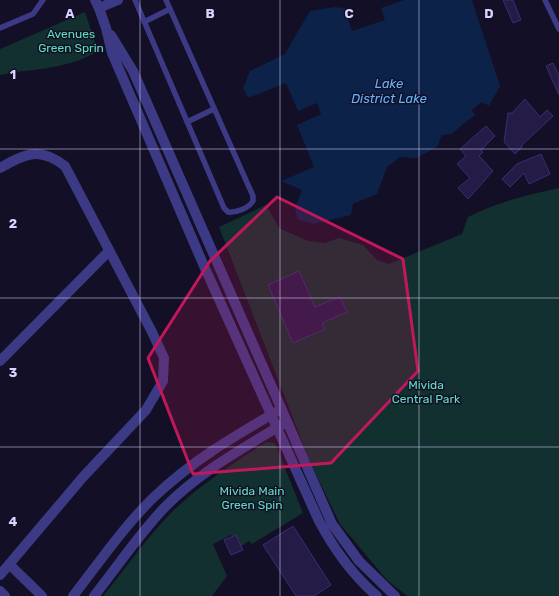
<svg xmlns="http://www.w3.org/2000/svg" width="559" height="596" viewBox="0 0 559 596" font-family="Rubik,sans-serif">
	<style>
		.green { fill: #12302f }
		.water { fill: #0c2248 }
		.building { fill: #241b47; stroke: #3b2d73 }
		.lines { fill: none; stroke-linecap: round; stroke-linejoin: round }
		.service { stroke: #3d3a85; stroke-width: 5.5 }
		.minor { stroke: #3d3a85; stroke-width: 10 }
		.tertiary { stroke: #3d3a85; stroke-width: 10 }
		.marked { fill: #c2185b; fill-opacity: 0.2; stroke: #c2185b; stroke-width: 3; stroke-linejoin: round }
		.grid { fill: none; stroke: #d9d4ff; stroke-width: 1; stroke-opacity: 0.55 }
		.labels { text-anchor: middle; stroke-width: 3; stroke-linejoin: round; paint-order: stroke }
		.park-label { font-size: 12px; fill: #5fe0c0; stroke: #130f26 }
		.water-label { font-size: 13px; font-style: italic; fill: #62b6ff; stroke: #130f26 }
		.grid-label { font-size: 13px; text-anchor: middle; font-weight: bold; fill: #d9d4ff; stroke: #130f26; stroke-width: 3; stroke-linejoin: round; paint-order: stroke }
	</style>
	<rect width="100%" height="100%" fill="#130f26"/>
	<!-- green -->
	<path class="green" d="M85,12L98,51C67,70 35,68 0,75V49Z
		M559,188V596H407L387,580L340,524L310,462L219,227L266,205L279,228L308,241L325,243L339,238L363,245L377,260L389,264L462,234L468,217C498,202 526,195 559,188Z
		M266,442L275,443L303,513L252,544L249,541L240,547L231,535L213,544L227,576L212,596H103C127,567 148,535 175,509C203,483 234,463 266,442Z"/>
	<!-- water -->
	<path class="water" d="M404,0H472L500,86L489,106L482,102L472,110L475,115L451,134L442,135L437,147L416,158L400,157L387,167L377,194L353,204L351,215L313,224L297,219L295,208L302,190L281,181L314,167L297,125L321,114L317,103L298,111L286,83L248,98L243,88L250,71L285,54L310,11L334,7L345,8L352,31L385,20L381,8Z"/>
	<!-- building -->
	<path class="building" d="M503,0H513L521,20L513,23Z
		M553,63L559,75V95L546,66Z
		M525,99L540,117L547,110L553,116L521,146L522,147L515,154L504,142L508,113H512Z
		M486,126L495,136L481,150L483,152L479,156L493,171L468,199L458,188L470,178L457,164L466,156L460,149Z
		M541,154L550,174L529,184L524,173L510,187L502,179L517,164Z
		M299,271L315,307L340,297L347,312L322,323L325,329L293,343L268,285Z
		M293,526L331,585L314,596H296L263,545Z
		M236,535L243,550L231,555L224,540Z"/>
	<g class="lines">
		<!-- service -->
		<path class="service" d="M135,0L224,208L228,212C236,213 249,208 253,201V196L166,0
			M545,0L559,29
			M144,22L170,9
			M0,28L33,14L43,0
			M187,122L214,109"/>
		<!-- minor -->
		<path class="minor" d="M95,0L99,8
			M0,168C25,154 39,146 65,166L152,332L164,358L163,381L146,410L83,477L0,575
			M0,361L109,251
			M10,565L42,596
			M0,591L5,596"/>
		<!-- tertiary -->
		<path class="tertiary" d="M118,0L99,8L106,28L112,53L204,266L319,521C334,549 352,575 377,596
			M111,35L133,71L332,524L359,561L395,596
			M73,596C99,563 123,527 154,497C192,461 231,438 276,412
			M94,596C118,566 139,534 165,507C199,472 242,449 283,424"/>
	</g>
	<!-- marked area -->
	<path class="marked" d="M277,197L403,259L418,371L331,463L193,474L148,358L210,261Z"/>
	<!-- grid -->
	<path class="grid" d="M140,0V596M280,0V596M419,0V596M0,149H559M0,298H559M0,447H559"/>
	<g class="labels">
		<!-- park labels -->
		<g class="park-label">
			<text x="71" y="38">Avenues<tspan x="71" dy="14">Green Sprin</tspan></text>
			<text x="426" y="389">Mivida<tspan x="426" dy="14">Central Park</tspan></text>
			<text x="252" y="495">Mivida Main<tspan x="252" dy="14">Green Spin</tspan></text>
		</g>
		<!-- water labels -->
		<g class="water-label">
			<text x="389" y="88">Lake<tspan x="389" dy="15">District Lake</tspan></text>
		</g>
	</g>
	<g class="grid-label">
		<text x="70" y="18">A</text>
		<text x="210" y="18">B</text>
		<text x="349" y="18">C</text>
		<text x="489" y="18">D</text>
		<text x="13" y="79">1</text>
		<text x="13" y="228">2</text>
		<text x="13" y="377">3</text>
		<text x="13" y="526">4</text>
	</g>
</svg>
